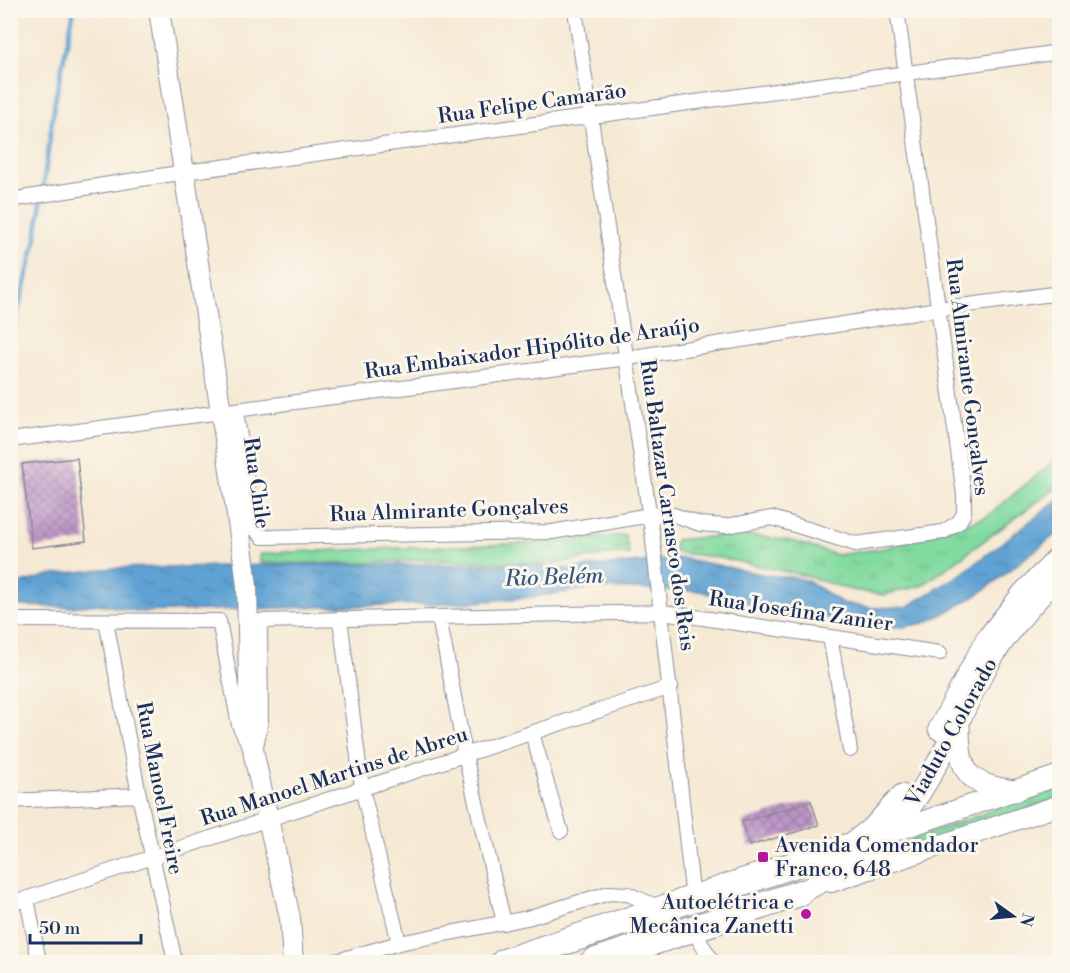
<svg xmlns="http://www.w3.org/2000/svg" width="1070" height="973" viewBox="0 0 1070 973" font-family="'Libre Bodoni',serif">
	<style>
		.grass { fill: url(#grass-tufts); stroke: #4e847e; stroke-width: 1.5 }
		.water { fill: url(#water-ripples); stroke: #3c6898; stroke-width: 1.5 }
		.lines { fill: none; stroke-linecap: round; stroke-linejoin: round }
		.stream { stroke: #5ea2d3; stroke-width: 4.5 }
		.building { fill: url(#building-cross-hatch) }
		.street-casing { stroke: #888c99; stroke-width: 16 }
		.secondary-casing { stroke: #888c99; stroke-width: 22 }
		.primary-casing { stroke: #888c99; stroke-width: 23 }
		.highway-casing { stroke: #888c99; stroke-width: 28 }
		.street { stroke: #fff; stroke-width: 14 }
		.secondary { stroke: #fff; stroke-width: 20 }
		.primary { stroke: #fff; stroke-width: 21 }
		.highway { stroke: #fff; stroke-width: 26 }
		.poi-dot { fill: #b5179e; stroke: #fbf7ec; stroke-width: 2 }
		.labels { text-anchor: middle; stroke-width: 6; stroke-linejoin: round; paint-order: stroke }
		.street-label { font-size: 21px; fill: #1b2f5e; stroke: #fbf7ec }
		.poi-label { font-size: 21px; fill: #1b2f5e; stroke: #fbf7ec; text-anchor: start }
		.water-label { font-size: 22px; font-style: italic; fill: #325787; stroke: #fbf7ec }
	</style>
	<defs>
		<pattern id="grass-tufts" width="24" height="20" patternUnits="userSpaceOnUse" patternTransform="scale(1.5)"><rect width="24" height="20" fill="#81da9f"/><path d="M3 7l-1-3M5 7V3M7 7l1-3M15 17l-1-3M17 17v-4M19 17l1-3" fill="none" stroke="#6fbb8b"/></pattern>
		<pattern id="water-ripples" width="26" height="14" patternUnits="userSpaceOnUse" patternTransform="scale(1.5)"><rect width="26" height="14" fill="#5ea2d3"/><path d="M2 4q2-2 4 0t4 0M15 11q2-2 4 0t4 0" fill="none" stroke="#4d84ae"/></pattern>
		<pattern id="building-cross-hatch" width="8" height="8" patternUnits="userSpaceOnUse" patternTransform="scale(1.5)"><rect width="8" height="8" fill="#bd96c7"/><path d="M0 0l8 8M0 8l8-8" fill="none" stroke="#997ba5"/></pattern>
	</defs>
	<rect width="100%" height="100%" fill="#fbf7ec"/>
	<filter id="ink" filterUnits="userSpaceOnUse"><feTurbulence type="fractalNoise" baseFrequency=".0167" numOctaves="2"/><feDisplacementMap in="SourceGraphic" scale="12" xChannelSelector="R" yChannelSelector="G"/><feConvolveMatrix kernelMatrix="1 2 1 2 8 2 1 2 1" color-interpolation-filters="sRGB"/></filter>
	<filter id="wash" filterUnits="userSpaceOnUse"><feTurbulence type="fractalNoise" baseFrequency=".008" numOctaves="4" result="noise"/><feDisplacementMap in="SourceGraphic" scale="24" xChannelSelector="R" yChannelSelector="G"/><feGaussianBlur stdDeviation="1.35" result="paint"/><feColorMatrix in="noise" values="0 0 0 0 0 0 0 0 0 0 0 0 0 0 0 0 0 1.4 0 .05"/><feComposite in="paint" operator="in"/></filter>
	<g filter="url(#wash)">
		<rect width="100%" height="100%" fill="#f6e9d4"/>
		<!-- grass -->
		<path class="grass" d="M1059,457V486L923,585L884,595L851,590L806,576L721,558L674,552L675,540L742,534L792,541L837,555L885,548L986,517Z
			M625,535L629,554L605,555L558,563L419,560L369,563H260V554L287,552L544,543Z
			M1059,785V798L888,858L898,845Z"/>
		<!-- water -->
		<path class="water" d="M1059,499V532L980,593L943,614L924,623L904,627L868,626L819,617L728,599L700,591L593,588L533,597L464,603L142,612L99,604L72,607L11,606V582L22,583L49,575L114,568L282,565L529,564L568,569L681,558L767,575L798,578L810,582L842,603L871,608L907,607L960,575Z"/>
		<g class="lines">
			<!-- stream -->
			<path class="stream" d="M10,343L36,239L55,100L74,10"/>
		</g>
		<g id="blocks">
			<!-- building -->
			<path class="building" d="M77,458L86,541L32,548L22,464Z
				M811,801L819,825L749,846L742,822Z"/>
		</g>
	</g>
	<g filter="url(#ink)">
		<use href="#blocks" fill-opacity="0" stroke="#888c99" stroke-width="1.5"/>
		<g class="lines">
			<defs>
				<path id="street" d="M575,10L652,532L693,899
					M10,200L185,172L1060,52
					M236,411L253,521L256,530L262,537L552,532L650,515H674L700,524L726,526L772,518L856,544L943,532L959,522L964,513V495L897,10
					M10,440L627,358L938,309L1060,293
					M439,617L465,755L504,923
					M340,619L362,788L399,943
					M10,620L219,621L239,725L249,745
					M106,621L139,795L175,962
					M830,637L850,750
					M532,733L561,831
					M256,746L261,723L260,621L662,612L940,653
					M10,801L139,795
					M27,898L39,962
					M10,904L671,687
					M692,929L713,962
					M333,962L399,943L527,918L609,893L628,894L660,908"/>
				<path id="secondary" d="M159,10L244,561L247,587L250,725L254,755L290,918L293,962
					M883,835L1060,775
					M831,882L1060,805"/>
				<path id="primary" d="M959,725C959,772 966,785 1015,791
					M939,729L986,640L1024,592L1060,556
					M847,847L874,826L902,795
					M800,893C833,876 865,859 891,831C931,787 953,730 981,677C1002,639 1028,606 1060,576"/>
				<path id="highway" d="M504,962L847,847
					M593,962L800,893"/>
			</defs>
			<!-- street casing -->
			<use href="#street" class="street-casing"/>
			<!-- secondary casing -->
			<use href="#secondary" class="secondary-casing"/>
			<!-- primary casing -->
			<use href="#primary" class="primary-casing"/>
			<!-- highway casing -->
			<use href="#highway" class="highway-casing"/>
			<!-- street -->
			<use href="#street" class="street"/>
			<!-- secondary -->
			<use href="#secondary" class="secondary"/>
			<!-- primary -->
			<use href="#primary" class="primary"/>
			<!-- highway -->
			<use href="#highway" class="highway"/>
		</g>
	</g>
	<!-- markers -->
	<g class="poi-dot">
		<rect x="757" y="851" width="12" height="12" rx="3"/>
		<circle cx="806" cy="914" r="6"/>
	</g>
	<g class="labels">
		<!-- street labels -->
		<g class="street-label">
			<text transform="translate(532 103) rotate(-8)" y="7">Rua Felipe Camarão</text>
			<text transform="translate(532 348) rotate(-8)" y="7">Rua Embaixador Hipólito de Araújo</text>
			<text transform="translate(968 377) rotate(83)" y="7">Rua Almirante Gonçalves</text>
			<text transform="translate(257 483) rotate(82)" y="7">Rua Chile</text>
			<text transform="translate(668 505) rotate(82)" y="7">Rua Baltazar Carrasco dos Reis</text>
			<text transform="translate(449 510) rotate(-2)" y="7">Rua Almirante Gonçalves</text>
			<text transform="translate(801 611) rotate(8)" y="7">Rua Josefina Zanier</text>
			<text transform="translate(951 732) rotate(-61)" y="7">Viaduto Colorado</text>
			<text transform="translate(334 776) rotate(-18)" y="7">Rua Manoel Martins de Abreu</text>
			<text transform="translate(160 788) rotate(79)" y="7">Rua Manoel Freire</text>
		</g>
		<!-- poi labels -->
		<g class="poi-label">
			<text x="775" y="852">Avenida Comendador<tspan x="775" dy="24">Franco, 648</tspan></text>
			<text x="794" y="909" text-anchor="end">Autoelétrica e<tspan x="794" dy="24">Mecânica Zanetti</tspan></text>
		</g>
		<!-- water labels -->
		<g class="water-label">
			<text transform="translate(554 576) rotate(-2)" y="8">Rio Belém</text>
		</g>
	</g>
	<!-- margin -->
	<rect width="1070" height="973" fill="none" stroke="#fbf7ec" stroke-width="36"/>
	<!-- north arrow -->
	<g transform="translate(1013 916) rotate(105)" stroke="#fbf7ec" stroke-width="4.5" paint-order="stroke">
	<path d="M0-4.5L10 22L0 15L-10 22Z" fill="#1b2f5e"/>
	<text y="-9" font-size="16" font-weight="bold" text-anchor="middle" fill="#1b2f5e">N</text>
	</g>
	<!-- scale -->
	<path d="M30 934v9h111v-9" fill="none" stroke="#1b2f5e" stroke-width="3"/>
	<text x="39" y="934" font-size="18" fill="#1b2f5e" stroke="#fbf7ec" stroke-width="4.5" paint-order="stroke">50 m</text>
</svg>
